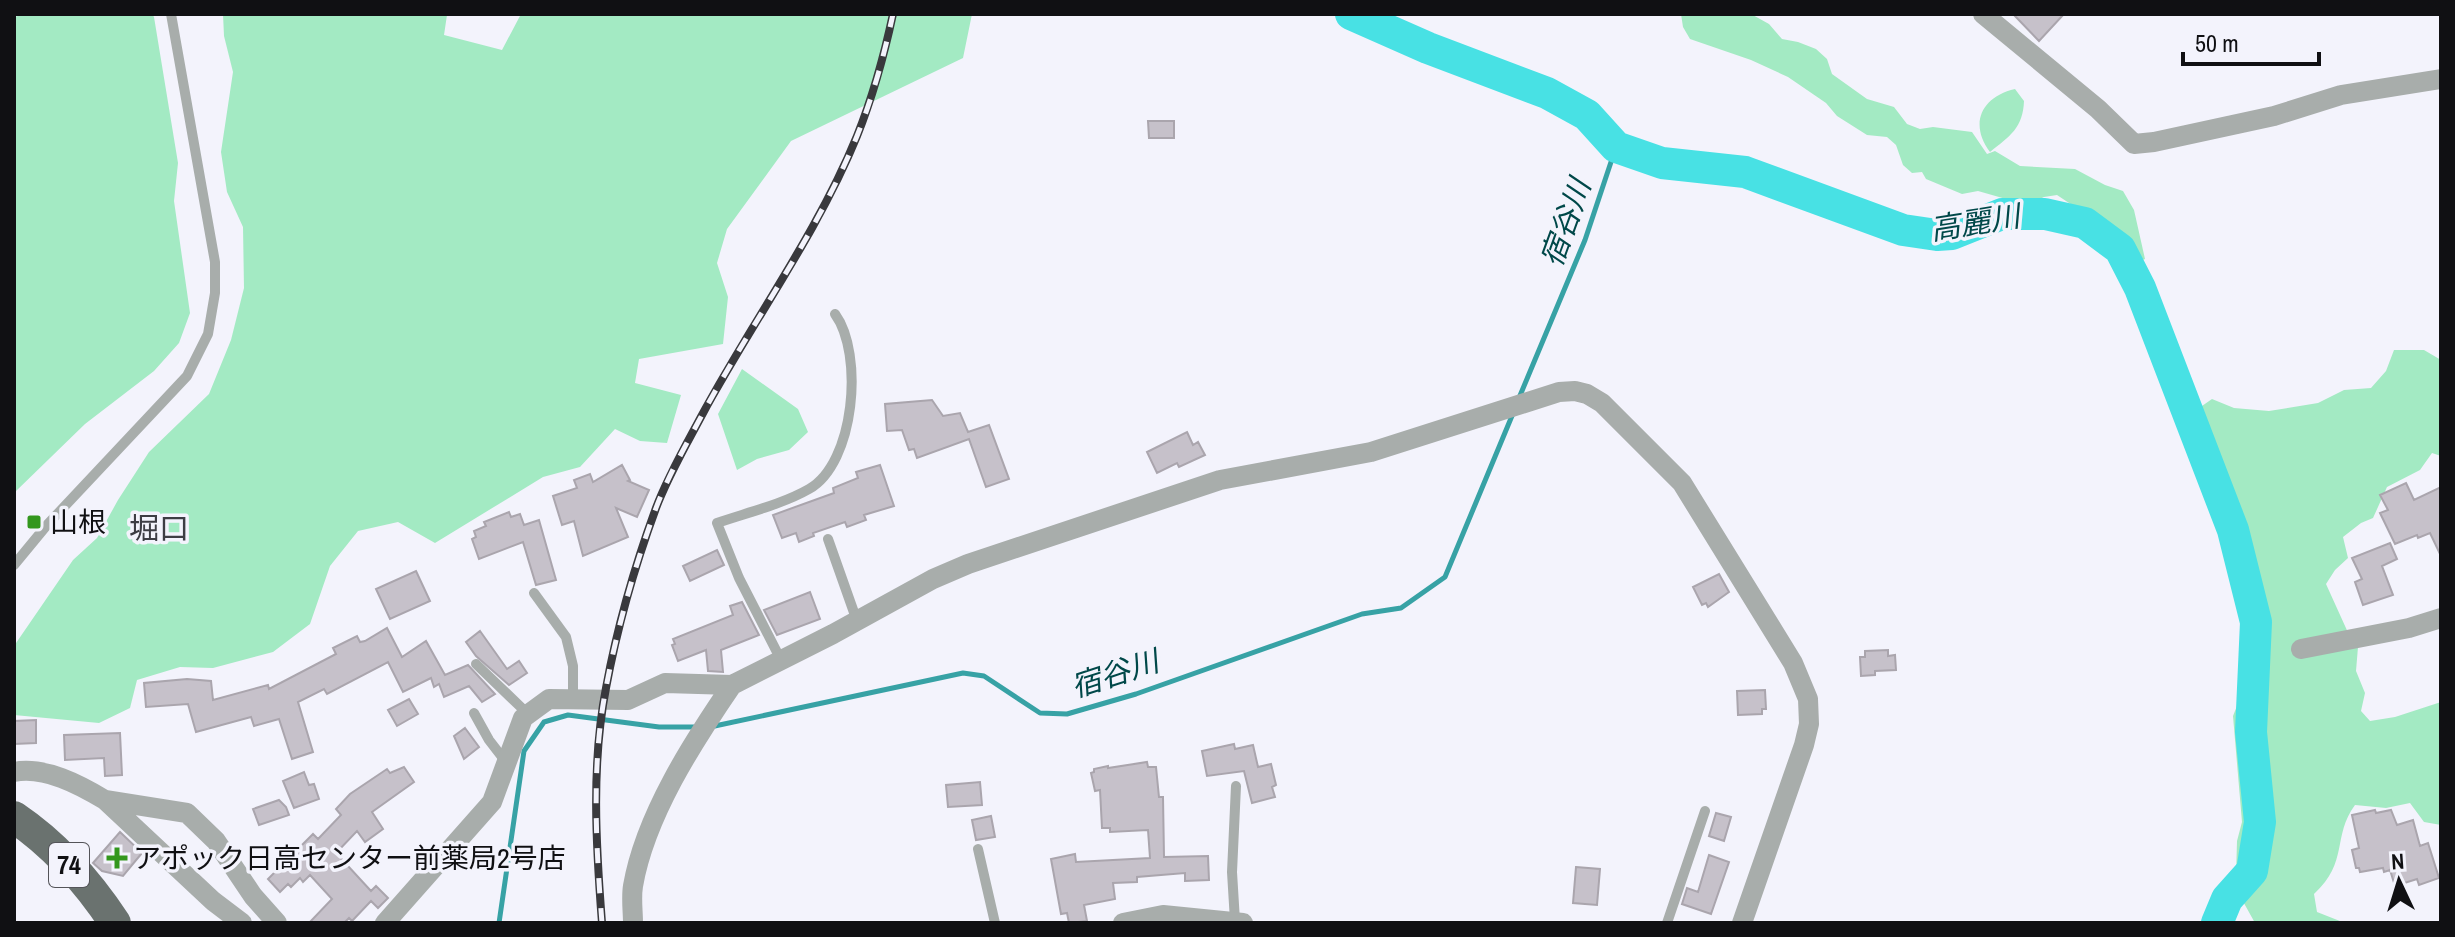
<svg xmlns="http://www.w3.org/2000/svg" width="2455" height="937" viewBox="0 0 2455 937" font-family="'Archivo Narrow','Noto Sans JP',sans-serif">
	<style>
		.green { fill: #a3eac3 }
		.lines { fill: none; stroke-linecap: round; stroke-linejoin: round }
		.stream { stroke: #37a2a5; stroke-width: 5 }
		.river { stroke: #48e1e4; stroke-width: 32 }
		.building { fill: #c6c1ca; stroke: #aaa5ad; stroke-width: 2 }
		.lane { stroke: #a8adab; stroke-width: 10 }
		.street { stroke: #a8adab; stroke-width: 20 }
		.primary { stroke: #6a726f; stroke-width: 32 }
		.rail-casing { stroke: #39393d; stroke-width: 8 }
		.rail { stroke: #f3f3fc; stroke-width: 5; stroke-dasharray: 15; stroke-linecap: butt }
		.poi-dot { fill: #33971d; stroke: #f3f3fc; stroke-width: 3 }
		.labels { text-anchor: middle; stroke-width: 7; stroke-linejoin: round; paint-order: stroke }
		.shield { fill: #f3f3fc; stroke: #545459; stroke-width: 2 }
		.shield-label { font-size: 26px; font-weight: bold; fill: #101013 }
		.poi-label { font-size: 28px; fill: #101013; stroke: #f3f3fc; text-anchor: start }
		.water-label { font-size: 30px; font-style: italic; fill: #004849; stroke: #f3f3fc }
		.neighbourhood-label { font-size: 30px; fill: #3d3d44; stroke: #f3f3fc }
	</style>
	<rect width="100%" height="100%" fill="#f3f3fc"/>
	<!-- green -->
	<path class="green" d="M26,14H152L154,17L178,163L174,201L190,313L179,343L154,371L85,424L14,493V17Z
		M223,14H442L447,15L444,35L502,50L521,14H972L963,58L791,141L727,229L717,263L728,297L723,344L639,359L635,383L681,395L667,443L640,441L615,429L580,467L543,477L435,543L398,522L358,531L330,566L310,624L273,652L213,668L180,667L137,680L130,708L99,723L14,715V646L73,560L97,538L118,500L149,452L209,394L231,340L244,288L243,227L227,192L221,152L233,72L224,36Z
		M1681,14H1751L1769,24L1782,39L1798,42L1816,49L1827,59L1832,74L1867,99L1894,107L1907,124L1920,129L1933,127L1972,132L1987,154L1995,151L2020,166L2075,169L2105,185L2123,191L2134,210L2145,259L2138,262L2120,237L2057,195L2044,197L2020,208L2006,199L1978,191L1962,194L1926,179L1922,172L1912,173L1903,165L1896,145L1887,137L1867,135L1837,116L1826,103L1788,77L1751,60L1690,39L1683,27Z
		M2015,89L2024,101C2023,128 2010,136 1990,152C1969,124 1981,97 2015,89Z
		M2394,350H2424L2441,360V456L2432,453L2420,470L2387,487L2373,518L2361,523L2343,537L2348,558L2335,570L2326,584L2350,637L2358,647L2356,671L2365,693L2361,711L2370,721L2395,717L2441,702V825L2424,822L2410,803L2386,808L2355,805C2332,836 2349,862 2314,894L2317,912L2345,923H2255L2240,896L2236,877L2237,841L2242,822L2233,716L2246,683L2249,642L2245,632L2237,558L2227,549L2221,536L2211,486L2189,415L2212,399L2234,408L2269,411L2318,403L2344,390L2371,388L2386,371Z
		M742,369L798,409L808,432L789,450L757,459L737,470L718,414Z"/>
	<g class="lines">
		<!-- stream -->
		<path class="stream" d="M1519,398L1585,240L1616,147
			M710,727L963,673L984,676L1040,713L1067,714L1136,694L1362,614L1401,608L1445,577L1514,411
			M499,923L524,751L544,722L568,715L659,727H696"/>
		<!-- river -->
		<path class="river" d="M1351,14L1428,48L1547,93L1587,115L1616,147L1662,163L1745,172L1903,230L1937,235L1952,234L2002,214H2045L2085,223L2120,249L2140,288L2233,530L2256,622L2251,732L2260,822L2252,871L2227,899L2217,923"/>
	</g>
	<!-- building -->
	<path class="building" d="M2013,14H2064L2039,41Z
		M1148,121H1174V138H1149Z
		M932,400L943,416L960,413L968,432L989,425L1009,479L986,487L969,439L917,458L914,449L909,450L902,430L887,431L885,404Z
		M1187,432L1193,445L1198,442L1205,455L1179,467L1177,463L1157,473L1147,452Z
		M622,465L630,480L628,481L649,490L637,517L616,508L628,537L583,556L574,521L562,525L553,496L577,488L574,480L590,474L593,482Z
		M880,465L894,506L864,515L866,520L847,527L845,522L813,533L814,536L799,542L796,533L782,538L773,515L834,493L833,488L858,478L856,472Z
		M2406,483L2414,500L2441,487V556L2430,533L2418,538L2417,535L2395,544L2380,513L2388,510L2380,495Z
		M509,512L511,517L520,514L524,525L539,520L556,580L536,585L523,542L479,559L472,539L476,537L474,531L486,526L484,522Z
		M2390,543L2397,559L2382,566L2393,595L2363,605L2355,582L2362,579L2352,558Z
		M717,550L724,565L690,581L683,566Z
		M416,571L430,601L390,619L376,589Z
		M1719,574L1729,592L1708,607L1706,603L1702,605L1693,587Z
		M810,592L820,619L777,635L764,610Z
		M742,602L759,635L721,650L723,672L708,671L706,650L678,661L672,645L675,644L673,639L733,615L730,606Z
		M387,628L402,657L426,641L445,675L468,665L495,694L482,702L469,686L444,697L439,684L434,687L431,678L403,692L388,662L327,694L324,689L298,702L313,752L292,759L279,719L254,726L251,717L196,732L188,704L146,707L144,683L187,679L211,681L213,700L268,685L269,689L336,654L333,648L357,636L360,642L365,641Z
		M480,631L507,669L519,661L527,673L509,685L476,656L466,642Z
		M1888,650V656L1895,655L1896,670L1875,671V675L1861,676L1860,657H1865V651Z
		M1765,690L1766,709H1762V714L1738,715L1737,691Z
		M409,699L418,714L397,726L388,710Z
		M36,720V743L14,744V721Z
		M465,728L479,747L464,759L454,736Z
		M120,733L122,775L105,776L104,758L65,760L64,735Z
		M1234,744L1235,749L1253,745L1258,767L1271,764L1276,785L1272,787L1275,797L1252,803L1244,771L1207,776L1202,751Z
		M1147,762L1148,767H1156L1159,797H1163L1164,857L1208,856L1209,880L1185,881V873L1137,877V882L1113,883L1115,899L1084,905L1087,921L1069,923L1067,913L1061,914L1051,859L1075,854L1076,862L1150,858L1148,830L1110,832V828H1102L1100,790L1095,791L1091,773L1094,772V769L1108,766V768Z
		M404,767L414,782L372,812L383,829L365,842L357,831L336,853L371,891L376,886L388,898L378,908L371,901L352,921L349,918L344,923H309L332,899L310,875L303,882L300,878L291,887L288,884L280,892L268,879L313,834L318,839L341,815L336,809L350,794L387,769L390,773Z
		M304,772L309,785L314,784L319,799L294,808L283,781Z
		M980,782L982,805L948,807L946,785Z
		M279,800L286,807L289,815L259,825L253,809Z
		M2375,810L2376,813L2391,810L2397,825L2413,820L2420,846L2428,843L2439,878L2419,885L2417,879L2395,886L2390,870L2384,872L2383,868L2360,872L2359,868H2356L2352,850L2359,848L2352,815Z
		M1716,813L1731,817L1724,841L1709,836Z
		M991,816L995,837L976,840L972,820Z
		M120,832L142,853L123,876L102,871L93,863Z
		M1709,855L1729,862L1711,914L1682,904L1687,888L1698,892Z
		M1576,867L1600,869L1597,905L1573,903Z"/>
	<g class="lines">
		<!-- lane -->
		<path class="lane" d="M828,539L857,621
			M14,565L47,525L187,376L208,334L215,293V262L171,14
			M534,593L566,637L573,666V700
			M781,660L739,578L717,523C746,513 783,504 809,489C855,463 864,354 835,314
			M476,664L528,714
			M474,713L489,740L506,762
			M978,849L995,923
			M1235,921L1232,872L1236,786
			M1667,923L1705,811"/>
		<!-- street -->
		<path class="street" d="M1983,14L2098,109L2134,144L2154,142L2274,116L2341,95L2441,79
			M2301,649L2409,628L2441,618
			M14,772C45,766 80,785 105,800L213,901L242,923
			M105,800L187,813L216,841L253,896L277,923
			M385,923L492,802L523,718L549,699L628,700L665,683L732,685L833,634L933,579L968,564L1220,480L1371,452L1559,392L1575,391L1587,394L1602,403L1682,483L1793,663L1808,699L1809,724L1804,745L1742,923
			M633,923C633,911 631,898 633,886C645,816 693,742 732,685
			M1123,923L1163,915L1243,923"/>
		<!-- primary -->
		<path class="primary" d="M14,817C54,844 88,882 115,923"/>
		<defs>
			<path id="rail" d="M602,923C596,846 591,765 606,688C617,628 635,565 656,508C668,476 686,445 702,415C752,322 817,234 857,136C873,96 884,56 893,14"/>
		</defs>
		<!-- rail casing -->
		<use href="#rail" class="rail-casing"/>
		<!-- rail -->
		<use href="#rail" class="rail"/>
	</g>
	<!-- markers -->
	<g class="poi-dot">
		<rect x="26" y="514" width="16" height="16" rx="4"/>
		<path d="M113 846h8v8h8v8h-8v8h-8v-8h-8v-8h8z"/>
	</g>
	<g class="labels">
		<!-- shield labels -->
		<rect class="shield" x="49" y="843" width="40" height="44" rx="6"/>
		<g class="shield-label">
			<text x="69" y="874">74</text>
		</g>
		<!-- poi labels -->
		<g class="poi-label">
			<text x="50" y="532">山根</text>
			<text x="133" y="868">アポック日高センター前薬局2号店</text>
		</g>
		<!-- water labels -->
		<g class="water-label">
			<text transform="translate(1566 223) rotate(-70)" y="10">宿谷川</text>
			<text transform="translate(1975 223) rotate(-9)" y="10">高麗川</text>
			<text transform="translate(1115 674) rotate(-18)" y="10">宿谷川</text>
		</g>
		<!-- neighbourhood labels -->
		<g class="neighbourhood-label">
			<text x="159" y="539">堀口</text>
		</g>
	</g>
	<!-- border -->
	<rect width="2455" height="937" fill="none" stroke="#101013" stroke-width="32"/>
	<!-- north arrow -->
	<g transform="translate(2399 881) rotate(356)" stroke="#f3f3fc" stroke-width="6" paint-order="stroke">
	<path d="M0-6L14 30L0 20L-14 30Z" fill="#101013"/>
	<text y="-12" font-size="22" font-weight="bold" text-anchor="middle" fill="#101013">N</text>
	</g>
	<!-- scale -->
	<path d="M2183 52v12h136v-12" fill="none" stroke="#101013" stroke-width="4"/>
	<text x="2195" y="52" font-size="24" fill="#101013" stroke="#f3f3fc" stroke-width="6" paint-order="stroke">50 m</text>
</svg>
